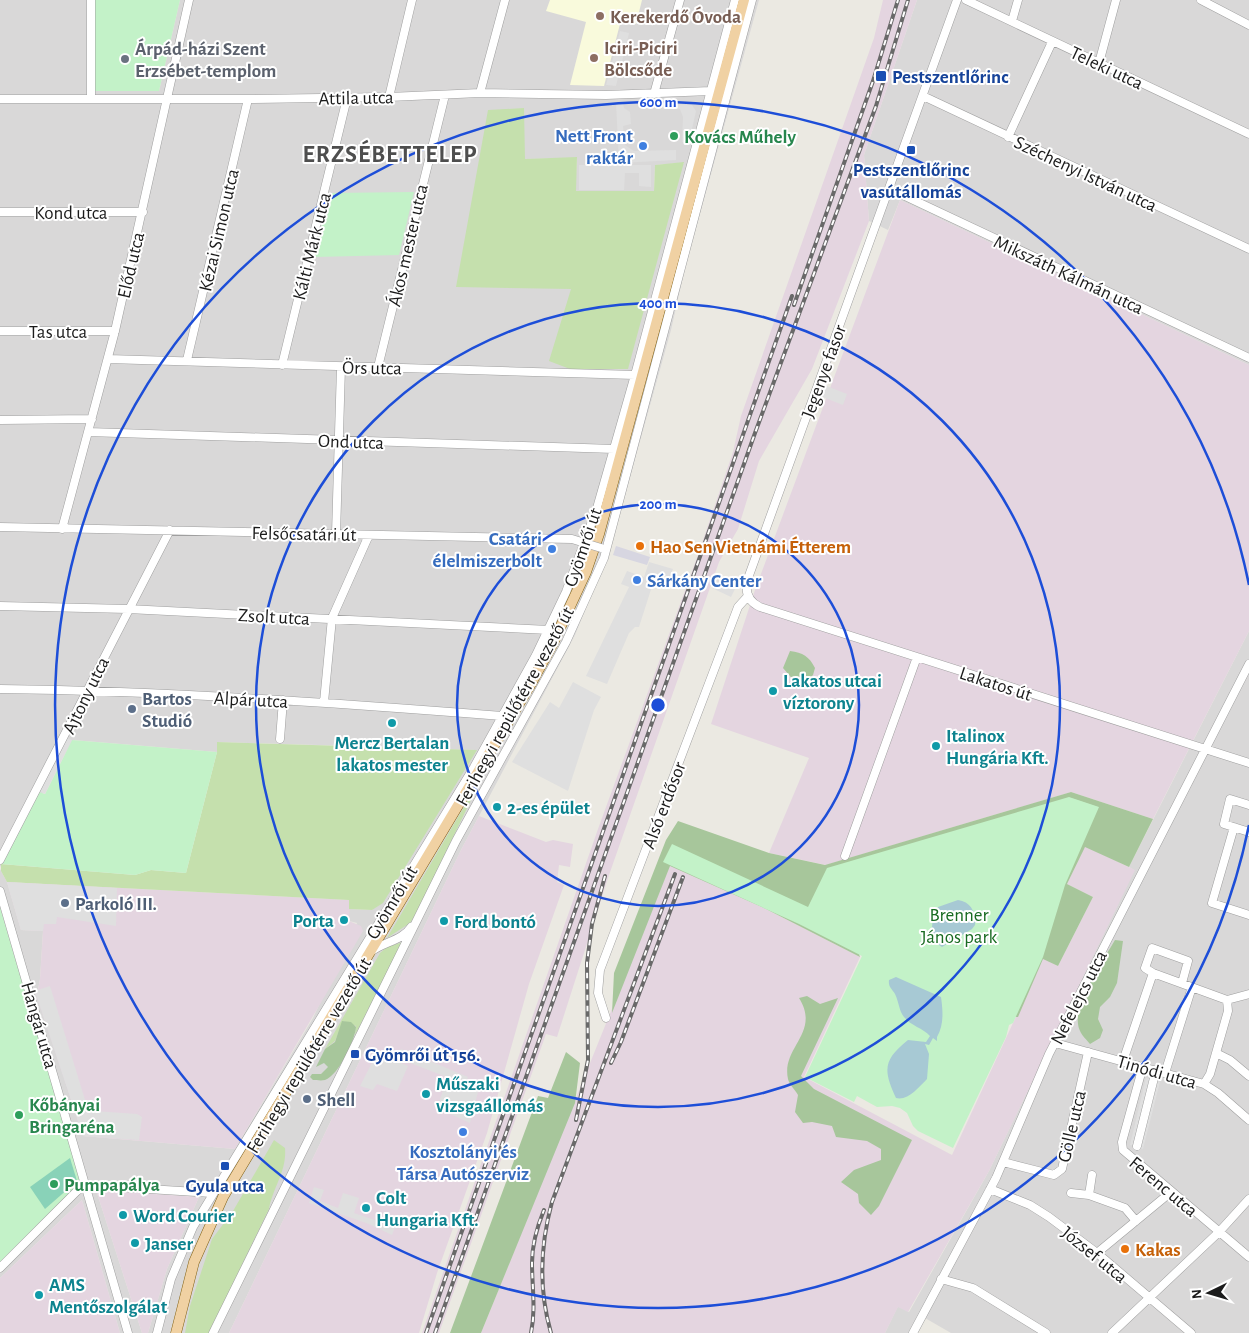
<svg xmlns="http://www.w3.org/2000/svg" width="1249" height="1333" viewBox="0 0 1249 1333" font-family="'Alegreya Sans',sans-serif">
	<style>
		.residential { fill: #d9d8d8; fill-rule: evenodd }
		.industrial { fill: #e4d5e0 }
		.education { fill: #f9fadc }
		.grass { fill: #c5e0ad }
		.forest { fill: #a7c69b }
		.park { fill: #c3f2c8 }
		.pitch { fill: #89d2b8 }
		.parking { fill: #dfdfdf }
		.plaza { fill: #d7d6e1 }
		.water { fill: #a7c9d4 }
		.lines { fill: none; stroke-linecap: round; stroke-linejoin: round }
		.minor-casing { stroke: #9f9f9f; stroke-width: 9 }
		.major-casing { stroke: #816011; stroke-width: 11 }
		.minor { stroke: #fff; stroke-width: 8 }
		.major { stroke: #f0d1a3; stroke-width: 10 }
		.rail-casing { stroke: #696969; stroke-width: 4 }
		.rail { stroke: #fff; stroke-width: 2; stroke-dasharray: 5.5; stroke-linecap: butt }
		.minor-bridge-casing { stroke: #9f9f9f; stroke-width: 9; stroke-linecap: butt }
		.minor-bridge { stroke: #fff; stroke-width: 8 }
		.ring { fill: none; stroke: #1d4ed8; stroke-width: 2.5 }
		.education-dot { fill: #8d6e63; stroke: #fff; stroke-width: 2 }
		.worship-dot { fill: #6b7280; stroke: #fff; stroke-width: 2 }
		.transit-dot { fill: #1a4fb4; stroke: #fff; stroke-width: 2 }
		.leisure-dot { fill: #2e9e5b; stroke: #fff; stroke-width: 2 }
		.shop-dot { fill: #3f7fe0; stroke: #fff; stroke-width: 2 }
		.food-dot { fill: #e8710a; stroke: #fff; stroke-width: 2 }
		.culture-dot { fill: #0f9aa8; stroke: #fff; stroke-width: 2 }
		.service-dot { fill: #5c6f8a; stroke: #fff; stroke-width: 2 }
		.labels { text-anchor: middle; stroke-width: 4; stroke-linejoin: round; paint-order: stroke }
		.education-label { font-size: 19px; font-weight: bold; fill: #785e54; stroke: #fff; text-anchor: start }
		.worship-label { font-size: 19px; font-weight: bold; fill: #5b616d; stroke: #fff; text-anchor: start }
		.street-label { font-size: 19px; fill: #1b1b1b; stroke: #fff }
		.transit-label { font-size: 19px; font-weight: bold; fill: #164399; stroke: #fff; text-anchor: start }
		.shop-label { font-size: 19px; font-weight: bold; fill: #366cbe; stroke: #fff; text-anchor: end }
		.leisure-label { font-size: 19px; font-weight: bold; fill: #27864d; stroke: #fff; text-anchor: start }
		.food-label { font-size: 19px; font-weight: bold; fill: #c56008; stroke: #fff; text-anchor: start }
		.culture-label { font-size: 19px; font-weight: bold; fill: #0d838f; stroke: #fff; text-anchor: start }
		.service-label { font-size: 19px; font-weight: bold; fill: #4e5e75; stroke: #fff; text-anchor: start }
		.park-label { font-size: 19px; fill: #186b21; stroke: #fff }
		.district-label { font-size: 24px; font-weight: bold; letter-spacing: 1px; fill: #4e4e4e; stroke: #fff }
		.centre { fill: #1d4ed8; stroke: #fff; stroke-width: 2.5 }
		.ring-label { font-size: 15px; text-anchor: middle; font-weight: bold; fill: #1d4ed8; stroke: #fff; stroke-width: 4; stroke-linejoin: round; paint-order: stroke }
	</style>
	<rect width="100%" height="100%" fill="#ebe9e2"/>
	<!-- residential -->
	<path class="residential" d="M0,0H94L159,91L180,0H759L685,268L671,330L610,549L575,635L461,850L229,1333H148L167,1269L199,1197L96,1190L142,1333H120L82,1200L0,1278V1262L81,1182L0,907V869L7,882L21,930L43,931L40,979L38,990H36L83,1136L235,1149L313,1018L357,923L349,921V909L372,910L476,750L218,742L217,752L73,740L0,867ZM488,110L525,159L577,158L575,191H654L655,165L684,163L571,289Z
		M917,0H1249V365L900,200L888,230L869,221L864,155Z
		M1249,631V1333H951L925,1318L917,1333H885L898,1306L909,1312L989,1171L1134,870L1129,867Z"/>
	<!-- industrial -->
	<path class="industrial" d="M883,0H917L864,155L869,221L812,369L759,461L738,529L719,562L609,875L557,1037L546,1034L439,1333H422L598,829L698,555L733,452L741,416L874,38Z
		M900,200L1249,365V631L1153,819L1071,792L826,865L769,853L809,758L711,724L755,590Z
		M479,816L546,842L553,840L573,844L570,867L559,865L557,882L564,885L529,984L487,1133L437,1273L419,1333H229L461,850Z
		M1085,846L1135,870L989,1171L908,1312L898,1307L885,1333H481L670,865L766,909L860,957L804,1077L952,1155L1043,958L1058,966L1093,897L1067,884Z
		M7,882L350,900L349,921L361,926L363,931L235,1149L83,1136L35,991L38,990L40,979L43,931L21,930Z
		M96,1190L199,1197L167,1269L148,1333H142Z
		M82,1200L120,1333H0V1278Z"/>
	<!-- education -->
	<path class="education" d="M550,0H642L636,24L621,20L604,86L570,85L586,22L546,11Z"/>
	<!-- grass -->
	<path class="grass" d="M524,108L525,159L577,157L576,191H654L655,165L684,162L628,369H570L549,361L571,289L456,287L488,110Z
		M217,742L477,750L383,903L372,910L349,909V900L7,882L1,871V864L135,875L151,870L186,873L217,752Z
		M484,773L416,914L410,923L387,938Z
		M403,942L355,1035L356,1026L343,1021L335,1041L325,1049L380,953L387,947Z
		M274,1140L285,1148C287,1171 273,1187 269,1209L209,1333H185L190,1306L212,1239L233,1211Z"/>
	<!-- forest -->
	<path class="forest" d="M790,651C803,653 809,656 815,668L813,675L809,679L802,677L796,683L783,668Z
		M1071,792L1153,819L1129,867L1085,847L1067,884L1093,897L1058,966L1043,959L1018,1017L997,1016L859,954L860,957L766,909L670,866L612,1013L614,973L666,840L678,821L769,853L825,865Z
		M1115,940L1123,941L1117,983L1110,997L1100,1007L1098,1019L1103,1030L1100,1038L1090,1044C1085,1038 1079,1033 1078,1024C1075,1000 1103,961 1115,940Z
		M807,996L820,1004L838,998L801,1076L814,1089L912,1140L879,1206L871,1215L859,1203L858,1194L841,1182L854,1170L881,1160V1149L867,1141L836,1137L832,1126L812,1122L803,1123L795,1112L798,1095C795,1090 789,1084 788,1079C781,1047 821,1033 799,998Z
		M342,1021L351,1022L356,1027C355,1040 339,1075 325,1080C321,1081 316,1080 313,1080L310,1077L312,1074H321L328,1067L324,1063L316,1067L325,1049L335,1042Z
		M566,1052L580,1063L575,1103L481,1333H450L538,1096L548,1098Z"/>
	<!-- park -->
	<path class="park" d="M94,0H180L159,91H92Z
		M414,192L399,255L314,257L330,193Z
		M72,740L217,752L186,873L151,870L135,875L1,864L39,792L45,794Z
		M1069,797L1099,807L1065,885L1043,957L1013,1023L1009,1025L1006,1037L953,1148L918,1131L913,1126L907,1113L900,1108L892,1106L877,1107L857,1096L854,1102L805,1077L862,956L799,924L663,862L672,844L808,907L827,868Z
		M0,907L81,1182L0,1262Z"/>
	<!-- pitch -->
	<path class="pitch" d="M70,1158L77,1181L45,1209L30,1187Z"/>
	<!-- parking -->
	<path class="parking" d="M620,31L629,33L616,86L606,85Z
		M616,103H623L624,108L630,112L631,124L623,126L625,145L634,151L676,150V160L619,163Z
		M671,104L692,105L696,111L689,142H682L683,117L680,109L672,108Z
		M579,165H651V187L639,186V173H625L624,190H579Z
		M819,383L847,394L843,405L815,394Z
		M649,562L673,569L667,582L655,577L639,627H635L629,633L607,684L586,676L629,587L621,584L627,571L644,577Z
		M717,575L738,583L731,597L712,588Z
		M573,682L601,697L594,710L568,791L512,762L550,702L559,708Z
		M65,737L72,740L45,794L37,790Z
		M7,882L117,888L116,926L57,917L56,924H44L43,931L21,930Z
		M50,986L86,1103L94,1111L137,1114L142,1117L139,1140L83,1136L35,991Z
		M401,1049L468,1077L465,1084L397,1058Z
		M377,1053L408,1066L397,1091L377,1084L373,1090L360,1086Z
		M1146,1078L1160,1082L1143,1149L1130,1145Z
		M447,1079L478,1092L470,1123L437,1108Z
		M314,1187L324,1190L320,1201L338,1208L343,1193L359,1198L354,1213L395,1227L392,1235L369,1224L309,1203Z"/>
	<!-- plaza -->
	<path class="plaza" d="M616,546L650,557L647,565L613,555Z"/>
	<!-- water -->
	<path class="water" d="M958,900C971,902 976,912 975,925L972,929L942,947L936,943L931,937L933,917L938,907Z
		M896,977L941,997C943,1011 944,1025 937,1037V1041L933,1038L929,1045L925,1044L929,1054L927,1079C919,1087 908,1101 896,1098C883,1070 883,1060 908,1040L926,1042L930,1036C923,1028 911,1026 904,1017C899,1011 899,1002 895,994C892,989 888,987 889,980Z"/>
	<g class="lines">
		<defs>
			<path id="minor" d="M957,0L747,581C745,593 749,602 760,607L1249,763
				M966,0L1249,134
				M1201,0L1249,25
				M1012,21L1018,0
				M1099,63L1116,0
				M480,93L505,0
				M654,94L680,0
				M923,96L1249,249
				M389,97L412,0
				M91,98V0
				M0,99H248L389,97L480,93L606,95L711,91
				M1008,137L1052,42
				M890,189L1249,358
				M0,212H143
				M0,331H115
				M108,359L635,375
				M187,360L248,99
				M282,365L347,98
				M378,367L445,95
				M0,420L92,419
				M88,432L614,449
				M0,527L572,539L588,544
				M62,529L115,331L189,0
				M336,534L341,367
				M0,606L128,609L549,630
				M0,689C168,691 335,703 502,716
				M324,702L332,618L369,535
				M280,739L283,700
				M1249,805L1230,799L1224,824L1249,832
				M1234,827L1212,903L1249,915
				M845,856L917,657
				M0,860L170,530
				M0,891L128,1333
				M372,951C384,942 403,940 411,927
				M1153,973L1145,968L1152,948L1188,961L1182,983
				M606,1018L598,993L600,970L738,607L748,596
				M1055,1043L1204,1084L1218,1093L1249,1120
				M1216,1053L1230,1060L1249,1076
				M1123,1061L1153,973L1227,1000L1249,994
				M1143,1066L1122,1142L1123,1150L1249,1257
				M1165,1073L1192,987
				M1204,1084L1210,1074L1228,1011L1227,1000
				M1137,1146L1156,1070
				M1003,1162L1054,1175L1062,1169L1088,1052
				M85,1185L212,1193
				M990,1189L1030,1205L1049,1217L1097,1253L1191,1333
				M1071,1193L1089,1195L1125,1208L1136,1221
				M1089,1195L1092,1175
				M1097,1253L1171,1192
				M0,1268L77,1191L85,1185
				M941,1279L973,1288L1046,1333
				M157,1333L171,1279L193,1227L474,767L536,655L566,592L597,508L635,375L735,0
				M213,1333L456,841L566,642L604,558L752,0
				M913,1333L996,1178L1049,1054L1249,664
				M1112,1333L1219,1232L1249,1199"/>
			<path id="major" d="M176,1333L194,1262L223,1197L529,687L553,643L586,572L599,534L744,0"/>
		</defs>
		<!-- minor casing -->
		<use href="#minor" class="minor-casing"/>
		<!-- major casing -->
		<use href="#major" class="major-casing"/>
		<!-- minor -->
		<use href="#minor" class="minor"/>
		<!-- major -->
		<use href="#major" class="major"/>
		<defs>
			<path id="rail" d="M794,305L873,81L898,0
				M611,1063L621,1042L683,877
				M576,1120L588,1060L587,963L592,924L605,876
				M426,1333L792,296
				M435,1333L755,433L876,106L908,0
				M531,1333C536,1309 532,1287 532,1263C532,1244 537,1227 544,1210
				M551,1333C538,1288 540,1246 552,1202L675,874"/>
		</defs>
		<!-- rail casing -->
		<use href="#rail" class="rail-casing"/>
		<!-- rail -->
		<use href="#rail" class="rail"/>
		<defs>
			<path id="minor-bridge" d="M588,544L601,548"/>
		</defs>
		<!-- minor-bridge casing -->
		<use href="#minor-bridge" class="minor-bridge-casing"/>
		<!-- minor-bridge -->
		<use href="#minor-bridge" class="minor-bridge"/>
	</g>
	<!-- distance rings -->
	<g class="ring">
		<circle cx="658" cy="705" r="201"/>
		<circle cx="658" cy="705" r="402"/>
		<path d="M1249 825A603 603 0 1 1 1249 585"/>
	</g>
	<!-- markers -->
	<g class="education-dot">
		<circle cx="600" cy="16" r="5"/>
		<circle cx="594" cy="58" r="5"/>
	</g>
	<circle class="worship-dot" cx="125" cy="59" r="5"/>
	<g class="transit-dot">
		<rect x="875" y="70" width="12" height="12" rx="2.5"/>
		<rect x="906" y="145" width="10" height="10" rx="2.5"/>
		<rect x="350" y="1049" width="10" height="10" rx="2.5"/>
		<rect x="220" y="1161" width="10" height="10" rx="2.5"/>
	</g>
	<g class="leisure-dot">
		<circle cx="674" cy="136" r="5"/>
		<circle cx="19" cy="1115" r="5"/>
		<circle cx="54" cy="1184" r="5"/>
	</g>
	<g class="shop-dot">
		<circle cx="643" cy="146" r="5"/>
		<circle cx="552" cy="549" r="5"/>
		<circle cx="637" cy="580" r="5"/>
		<circle cx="463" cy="1132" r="5"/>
	</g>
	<g class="food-dot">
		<circle cx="640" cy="546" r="5"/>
		<circle cx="1125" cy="1249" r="5"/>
	</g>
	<g class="culture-dot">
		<circle cx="773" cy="691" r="5"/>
		<circle cx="392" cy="723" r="5"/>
		<circle cx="936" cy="746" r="5"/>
		<circle cx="497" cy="807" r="5"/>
		<circle cx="344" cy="920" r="5"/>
		<circle cx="444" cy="921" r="5"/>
		<circle cx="426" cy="1094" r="5"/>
		<circle cx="366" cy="1208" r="5"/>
		<circle cx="123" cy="1215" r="5"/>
		<circle cx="135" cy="1243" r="5"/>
		<circle cx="39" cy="1295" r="5"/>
	</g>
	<g class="service-dot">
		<circle cx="132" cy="709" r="5"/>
		<circle cx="65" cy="903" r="5"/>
		<circle cx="307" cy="1099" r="5"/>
	</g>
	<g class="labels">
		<!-- education labels -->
		<g class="education-label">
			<text x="610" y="23">Kerekerdő Óvoda</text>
			<text x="604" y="54">Iciri-Piciri<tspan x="604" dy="22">Bölcsőde</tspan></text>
		</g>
		<!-- worship labels -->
		<g class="worship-label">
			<text x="135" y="55">Árpád-házi Szent<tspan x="135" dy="22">Erzsébet-templom</tspan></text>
		</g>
		<!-- street labels -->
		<g class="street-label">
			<text transform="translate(1107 67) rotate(25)" y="7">Teleki utca</text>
			<text transform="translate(356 97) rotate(-1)" y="7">Attila utca</text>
			<text transform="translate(1086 173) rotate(25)" y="7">Széchenyi István utca</text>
			<text x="71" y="219">Kond utca</text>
			<text transform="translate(218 230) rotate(-77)" y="7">Kézai Simon utca</text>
			<text transform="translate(407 245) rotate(-77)" y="7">Ákos mester utca</text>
			<text transform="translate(311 246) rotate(-76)" y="7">Kálti Márk utca</text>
			<text transform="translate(130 265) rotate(-77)" y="7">Előd utca</text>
			<text transform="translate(1069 274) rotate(25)" y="7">Mikszáth Kálmán utca</text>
			<text x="58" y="338">Tas utca</text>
			<text transform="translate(372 367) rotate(1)" y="7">Örs utca</text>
			<text transform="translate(823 371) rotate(-70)" y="7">Jegenye fasor</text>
			<text transform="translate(351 441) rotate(2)" y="7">Ond utca</text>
			<text transform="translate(304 533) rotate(1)" y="7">Felsőcsatári út</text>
			<text transform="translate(582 547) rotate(-71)" y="7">Gyömrői út</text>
			<text transform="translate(274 616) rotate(3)" y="7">Zsolt utca</text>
			<text transform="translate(996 683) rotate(18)" y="7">Lakatos út</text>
			<text transform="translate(85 695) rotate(-64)" y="7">Ajtony utca</text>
			<text transform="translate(251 699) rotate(3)" y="7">Alpár utca</text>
			<text transform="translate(514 706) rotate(-61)" y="7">Ferihegyi repülőtérre vezető út</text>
			<text transform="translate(663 805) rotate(-69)" y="7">Alsó erdősor</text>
			<text transform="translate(391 902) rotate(-59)" y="7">Gyömrői út</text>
			<text transform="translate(1078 997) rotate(-63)" y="7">Nefelejcs utca</text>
			<text transform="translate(40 1025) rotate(74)" y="7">Hangár utca</text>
			<text transform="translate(308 1055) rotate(-59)" y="7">Ferihegyi repülőtérre vezető út</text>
			<text transform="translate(1157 1071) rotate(16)" y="7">Tinódi utca</text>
			<text transform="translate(1071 1126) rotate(-77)" y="7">Gölle utca</text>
			<text transform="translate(1164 1186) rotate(40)" y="7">Ferenc utca</text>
			<text transform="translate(1095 1254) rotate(39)" y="7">József utca</text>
		</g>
		<!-- transit labels -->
		<g class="transit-label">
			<text x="892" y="83">Pestszentlőrinc</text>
			<text x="911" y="176" text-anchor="middle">Pestszentlőrinc<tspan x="911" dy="22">vasútállomás</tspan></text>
			<text x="365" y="1061">Gyömrői út 156.</text>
			<text x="225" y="1192" text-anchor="middle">Gyula utca</text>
		</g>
		<!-- shop labels -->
		<g class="shop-label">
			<text x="633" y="142">Nett Front<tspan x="633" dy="22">raktár</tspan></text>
			<text x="542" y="545">Csatári<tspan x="542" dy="22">élelmiszerbolt</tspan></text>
			<text x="647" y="587" text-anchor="start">Sárkány Center</text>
			<text x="463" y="1158" text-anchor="middle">Kosztolányi és<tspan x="463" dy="22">Társa Autószerviz</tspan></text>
		</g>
		<!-- leisure labels -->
		<g class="leisure-label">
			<text x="684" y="143">Kovács Műhely</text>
			<text x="29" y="1111">Kőbányai<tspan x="29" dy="22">Bringaréna</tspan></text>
			<text x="64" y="1191">Pumpapálya</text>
		</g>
		<!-- food labels -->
		<g class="food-label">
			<text x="650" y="553">Hao Sen Vietnámi Étterem</text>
			<text x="1135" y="1256">Kakas</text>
		</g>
		<!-- culture labels -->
		<g class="culture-label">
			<text x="783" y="687">Lakatos utcai<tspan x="783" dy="22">víztorony</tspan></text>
			<text x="946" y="742">Italinox<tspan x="946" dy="22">Hungária Kft.</tspan></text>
			<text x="392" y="749" text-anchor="middle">Mercz Bertalan<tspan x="392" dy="22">lakatos mester</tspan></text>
			<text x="507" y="814">2-es épület</text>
			<text x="334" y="927" text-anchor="end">Porta</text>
			<text x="454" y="928">Ford bontó</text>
			<text x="436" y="1090">Műszaki<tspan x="436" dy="22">vizsgaállomás</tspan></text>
			<text x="376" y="1204">Colt<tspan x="376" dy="22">Hungaria Kft.</tspan></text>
			<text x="133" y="1222">Word Courier</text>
			<text x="145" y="1250">Janser</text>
			<text x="49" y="1291">AMS<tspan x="49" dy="22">Mentőszolgálat</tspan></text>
		</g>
		<!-- service labels -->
		<g class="service-label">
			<text x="142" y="705">Bartos<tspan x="142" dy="22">Studió</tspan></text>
			<text x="75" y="910">Parkoló III.</text>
			<text x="317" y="1106">Shell</text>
		</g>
		<!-- park labels -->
		<g class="park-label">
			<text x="959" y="921">Brenner<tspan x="959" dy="22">János park</tspan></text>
		</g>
		<!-- district labels -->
		<g class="district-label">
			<text x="390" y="162">ERZSÉBETTELEP</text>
		</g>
	</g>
	<circle cx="658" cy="705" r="8" class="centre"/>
	<g class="ring-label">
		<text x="658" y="107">600 m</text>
		<text x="658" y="308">400 m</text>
		<text x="658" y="509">200 m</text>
	</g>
	<!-- north arrow -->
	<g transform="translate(1209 1293) rotate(265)" stroke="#ffffff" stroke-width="4" paint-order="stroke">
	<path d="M0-4L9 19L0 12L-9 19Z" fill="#1b1b1b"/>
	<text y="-8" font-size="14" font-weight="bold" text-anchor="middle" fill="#1b1b1b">N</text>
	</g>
</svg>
